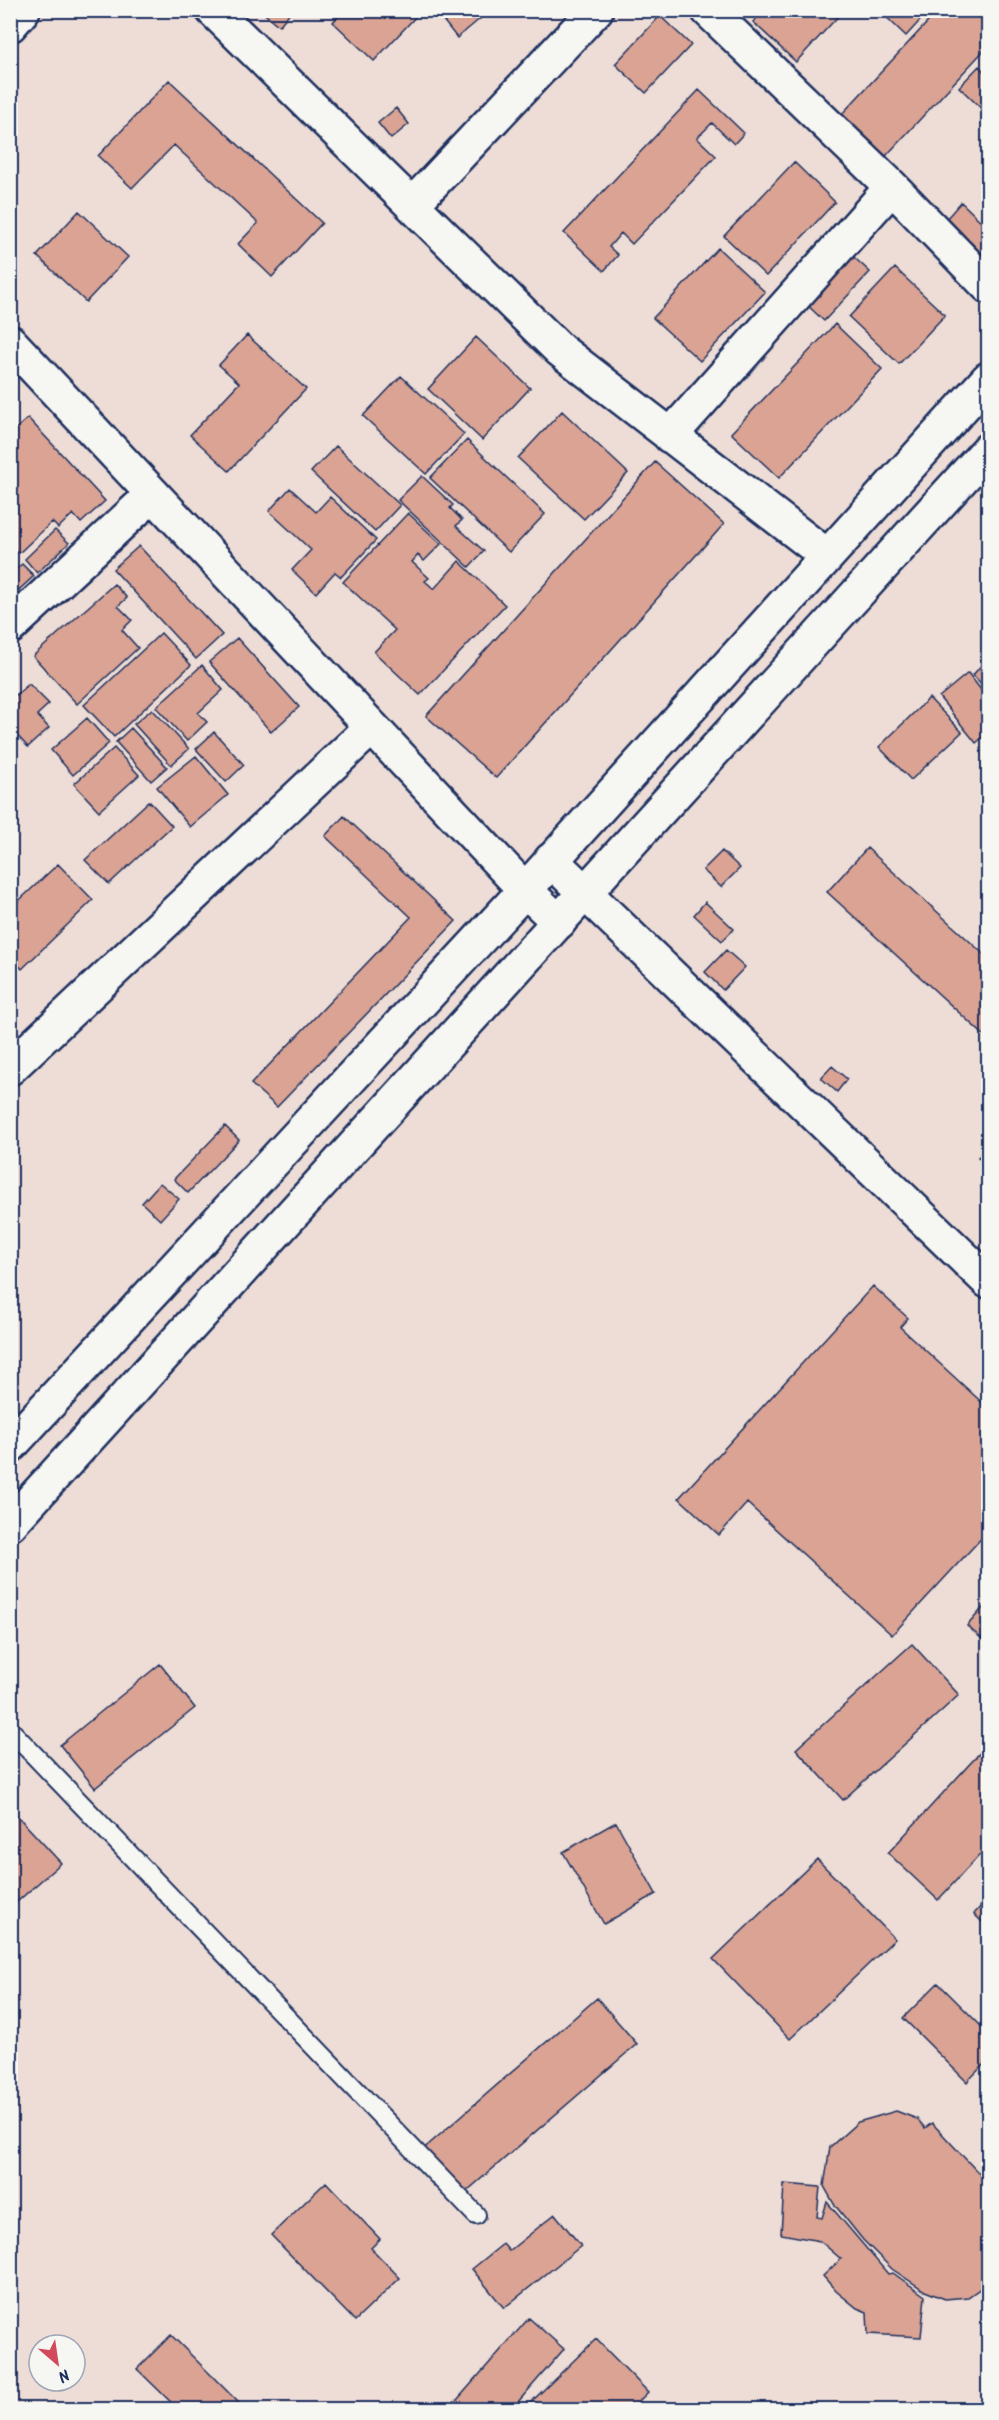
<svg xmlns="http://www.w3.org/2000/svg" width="999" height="2420" viewBox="0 0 999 2420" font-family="Kalam,sans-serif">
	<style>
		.building { fill: #daa393; stroke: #1b2f5e; stroke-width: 1.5 }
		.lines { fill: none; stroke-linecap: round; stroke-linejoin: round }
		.service-casing { stroke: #1b2f5e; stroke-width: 22 }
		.minor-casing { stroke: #1b2f5e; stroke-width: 38 }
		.tertiary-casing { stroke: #1b2f5e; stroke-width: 38 }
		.service { stroke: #f6f6f2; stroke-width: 18 }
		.minor { stroke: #f6f6f2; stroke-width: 33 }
		.tertiary { stroke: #f6f6f2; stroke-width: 33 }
	</style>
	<rect width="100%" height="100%" fill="#eeddd6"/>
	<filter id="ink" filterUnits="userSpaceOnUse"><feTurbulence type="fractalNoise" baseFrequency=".0167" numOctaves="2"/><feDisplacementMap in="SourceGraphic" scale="12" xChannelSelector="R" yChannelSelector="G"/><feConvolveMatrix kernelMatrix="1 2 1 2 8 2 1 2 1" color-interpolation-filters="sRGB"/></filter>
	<g filter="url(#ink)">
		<!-- building -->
		<path class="building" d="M260,10H292L279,26Z
			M344,10H422L374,61L333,22Z
			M435,10H475L481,18L457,38Z
			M764,10H844L796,62L753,22Z
			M879,10H925L927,13L906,36Z
			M939,10H988V46L885,157L841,115Z
			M660,16L691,45L646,93L615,64Z
			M979,66L988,76V115L959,87Z
			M169,80L322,223L272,277L238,244L258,223L174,145L132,188L98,156Z
			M699,90L744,133L734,144L712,123L697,138L716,156L632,244L621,233L609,247L618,255L604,271L564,233Z
			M396,108L409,124L391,139L378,123Z
			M794,162L835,202L766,276L724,236Z
			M961,202L988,228V267L915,224L933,205L947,218Z
			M79,211L128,257L86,302L37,256Z
			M718,248L765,292L700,361L653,318Z
			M846,250L870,272L824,321L801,299Z
			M895,268L945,315L899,364L849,317Z
			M835,324L882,369L779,478L731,433Z
			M247,335L306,389L229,471L190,435L239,383L219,365Z
			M476,337L530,388L482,440L428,389Z
			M401,376L464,434L426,474L363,416Z
			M562,411L628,473L584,519L518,458Z
			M28,418L105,501L81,523L73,514L58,528L52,522L19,553L10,545V434Z
			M467,440L545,514L509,552L430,478Z
			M336,446L400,505L375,532L311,472Z
			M655,462L724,524L496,778L426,716Z
			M422,476L453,505L450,508L462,520L456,526L484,551L469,567L398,500Z
			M290,488L316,512L330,497L376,540L341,577L335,572L316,593L292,570L311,550L269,511Z
			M408,513L441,544L424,561L418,555L412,562L429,578L425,581L434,589L459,561L505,605L420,695L374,652L395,630L343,582Z
			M55,530L69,543L37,573L25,559Z
			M139,546L222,635L196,659L113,569Z
			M22,564L34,576L10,598V575Z
			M114,584L127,598L118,606L132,620L122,630L138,648L77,704L33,656Z
			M161,633L191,665L114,737L84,705Z
			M237,638L299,707L271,732L209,662Z
			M988,657V691L973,675Z
			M202,665L223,690L198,713L207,722L187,741L156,707Z
			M968,673L988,699V733L976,743L939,697Z
			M29,684L49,704L37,715L49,728L28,747L10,728V700Z
			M929,698L962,732L911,780L879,747Z
			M152,709L189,749L171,765L134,724Z
			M87,718L109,743L73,775L51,750Z
			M131,728L167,767L151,781L116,742Z
			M214,732L244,765L226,782L196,749Z
			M114,748L139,775L99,811L74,784Z
			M196,756L228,795L190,827L157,787Z
			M149,801L172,826L109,884L85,860Z
			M344,816L456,921L277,1107L251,1084L411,917L325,836Z
			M867,848L988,958V1039L827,892Z
			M722,851L740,868L721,887L703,870Z
			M58,864L93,900L22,969L10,956V909Z
			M705,902L734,929L722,941L694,915Z
			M726,950L745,967L723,990L705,972Z
			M832,1066L847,1079L837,1092L821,1078Z
			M225,1126L239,1140L188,1193L174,1179Z
			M988,1148V1169L978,1157Z
			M160,1183L179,1199L160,1220L142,1203Z
			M873,1286L908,1318L900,1327L988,1408V1531L892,1635L747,1503L719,1535L679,1498Z
			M988,1602V1644L967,1626Z
			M912,1644L959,1695L843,1800L796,1749Z
			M160,1664L195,1708L95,1788L60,1745Z
			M988,1744V1846L938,1900L888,1853Z
			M10,1808L61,1863L10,1908Z
			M616,1822L656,1894L604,1924L563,1852Z
			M817,1859L895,1939L790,2039L713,1959Z
			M988,1898V1928L974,1914Z
			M938,1983L988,2033V2060L967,2082L903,2018Z
			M597,1998L637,2044L460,2197L420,2152Z
			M896,2111L917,2119L925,2128L932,2123L988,2183V2283L968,2297L945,2299L925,2291L892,2269L863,2240L834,2204L824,2186L830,2147L858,2122Z
			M326,2182L380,2239L371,2248L400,2278L355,2321L271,2235Z
			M784,2184L820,2187L817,2217L822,2218L827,2202L888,2274L893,2273L925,2296L921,2337L868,2334L867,2312L857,2308L836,2291L823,2276L841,2259L820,2241L781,2234Z
			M555,2214L581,2246L504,2308L472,2269L503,2244L509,2251Z
			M529,2318L564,2349L511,2410L450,2408Z
			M171,2335L246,2410H179L137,2369Z
			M596,2339L648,2392L630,2410H531L527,2406Z"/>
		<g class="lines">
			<defs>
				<path id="service" d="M10,1730L476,2215"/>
				<path id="minor" d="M213,10L560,350L827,556
					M708,10L892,187L988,286
					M10,25L23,10
					M412,205L596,10
					M10,342L525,890L559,922
					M670,436L892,187
					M10,627L153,494
					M551,860L988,1281
					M10,1068L372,727"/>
				<path id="tertiary" d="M10,1446L525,890L988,379
					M10,1524L988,450"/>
			</defs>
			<!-- service casing -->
			<use href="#service" class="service-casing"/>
			<!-- minor casing -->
			<use href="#minor" class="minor-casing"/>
			<!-- tertiary casing -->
			<use href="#tertiary" class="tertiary-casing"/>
			<!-- service -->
			<use href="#service" class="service"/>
			<!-- minor -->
			<use href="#minor" class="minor"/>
			<!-- tertiary -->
			<use href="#tertiary" class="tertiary"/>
		</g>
	</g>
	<!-- margin -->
	<rect width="999" height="2420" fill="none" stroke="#f6f6f2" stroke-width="36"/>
	<rect x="18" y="18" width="963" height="2384" fill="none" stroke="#1b2f5e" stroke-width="2" filter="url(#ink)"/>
	<!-- north arrow -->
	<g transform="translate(57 2363) rotate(151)"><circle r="28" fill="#f6f6f2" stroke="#9ea6b7" stroke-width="1.5"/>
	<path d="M0-4.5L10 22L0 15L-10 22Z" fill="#d1495b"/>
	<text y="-9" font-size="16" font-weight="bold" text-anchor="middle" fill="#1b2f5e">N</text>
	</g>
</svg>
